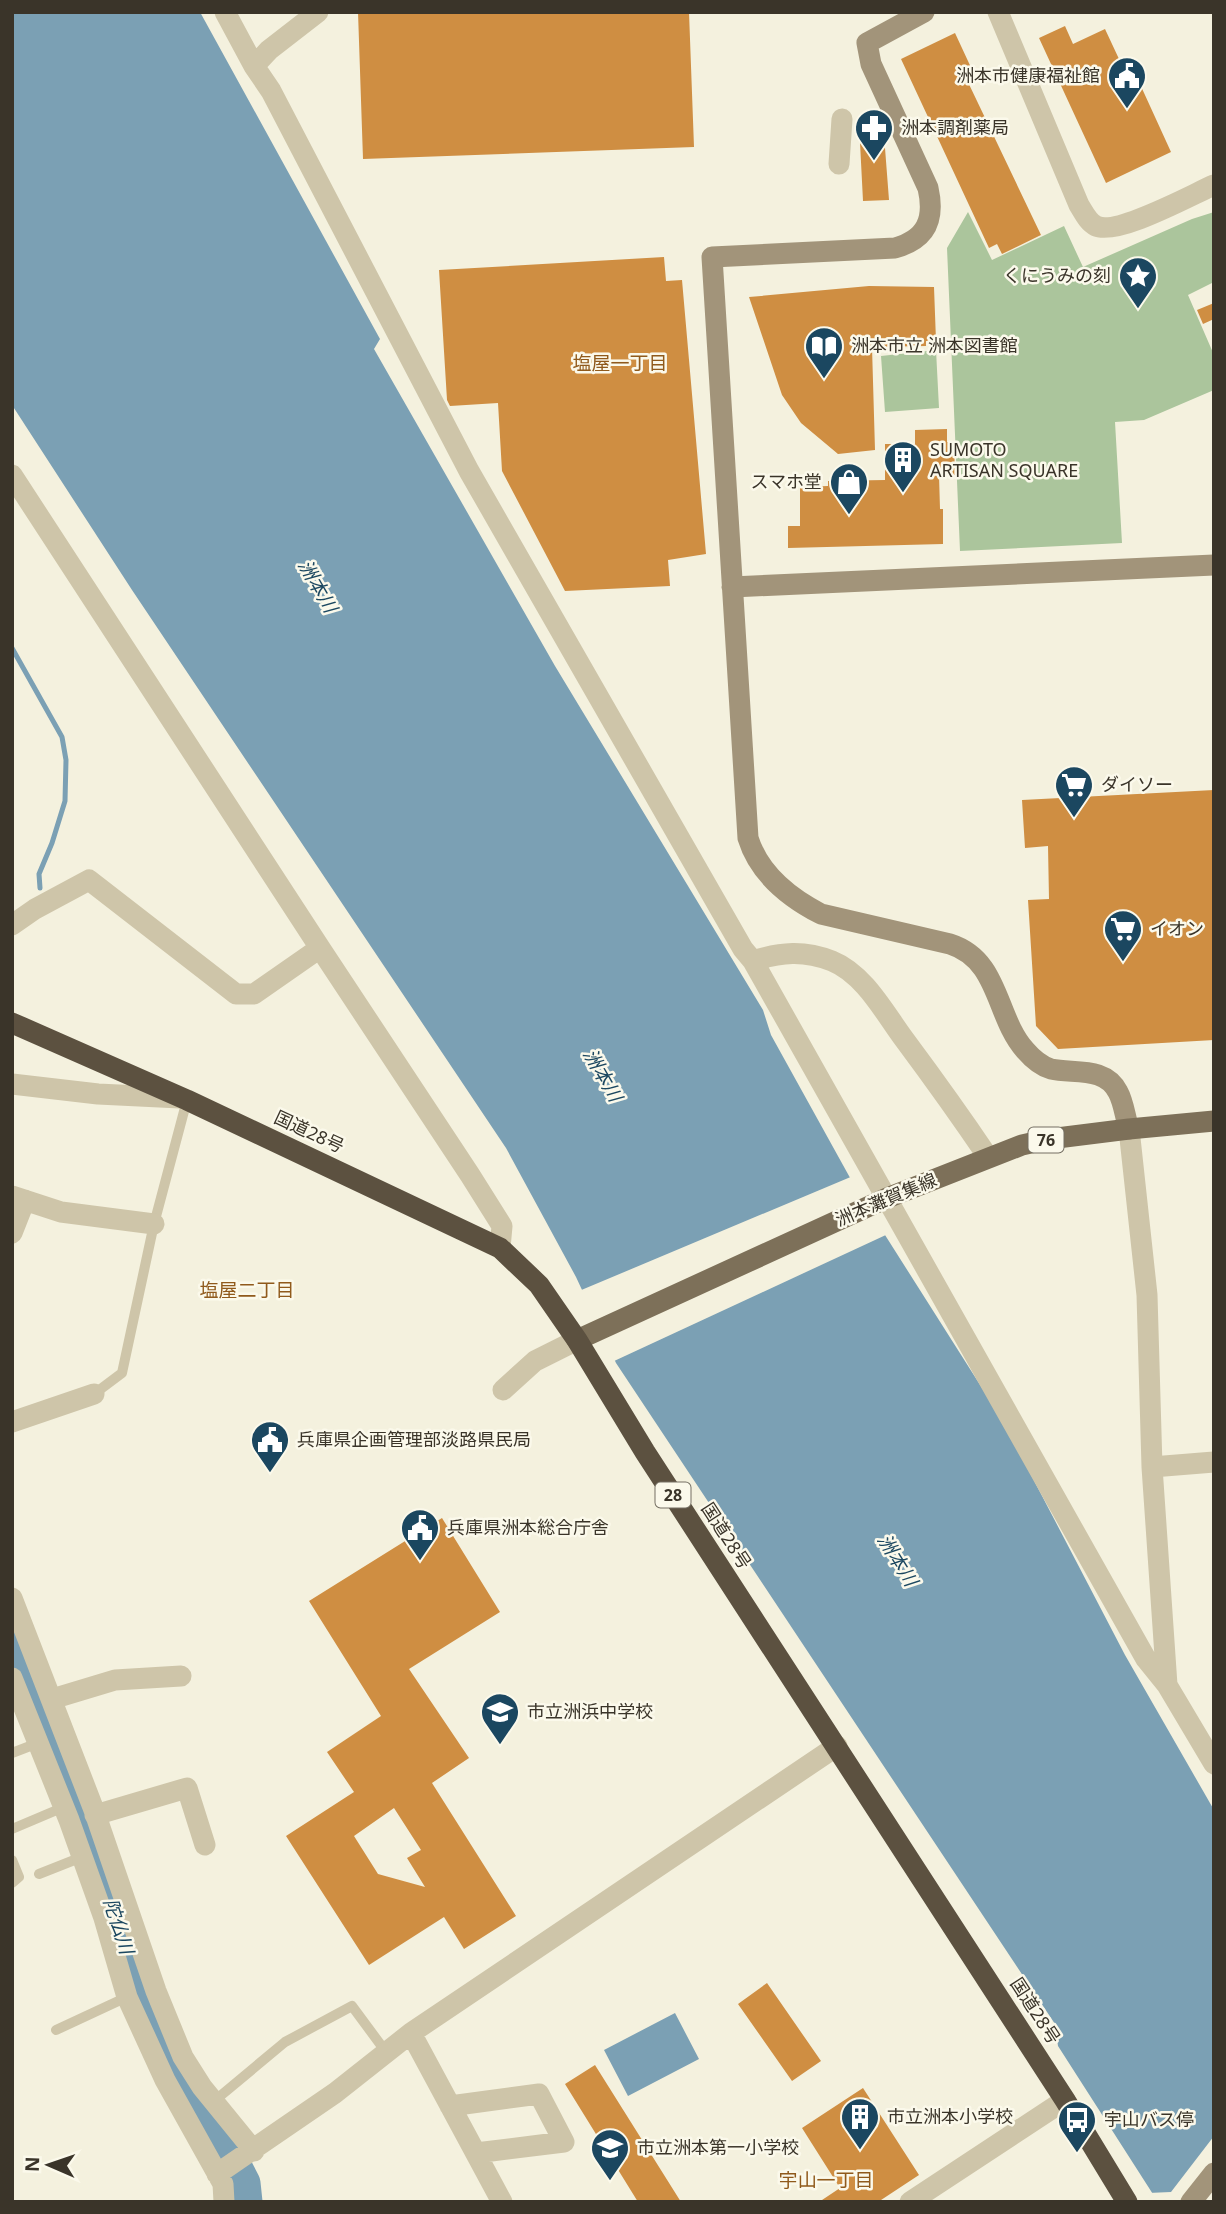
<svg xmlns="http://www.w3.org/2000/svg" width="1226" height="2214" viewBox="0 0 1226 2214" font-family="'Noto Sans','Noto Sans JP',sans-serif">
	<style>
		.green { fill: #abc59c }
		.water { fill: #7ba0b4 }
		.pier { fill: #f4f1de }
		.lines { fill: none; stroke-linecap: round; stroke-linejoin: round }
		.stream { stroke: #7ba0b4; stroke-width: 5 }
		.river { stroke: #7ba0b4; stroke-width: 33 }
		.building { fill: #cf8e42; fill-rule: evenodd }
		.lane { stroke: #cec5a9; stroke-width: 10 }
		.street { stroke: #cec5a9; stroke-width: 21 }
		.secondary { stroke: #a2947a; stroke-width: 21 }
		.primary { stroke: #7d7059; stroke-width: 21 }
		.highway { stroke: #5c5140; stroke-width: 21 }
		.labels { text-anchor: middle; stroke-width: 5; stroke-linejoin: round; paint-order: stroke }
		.shield { fill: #fbf9eb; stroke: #746f63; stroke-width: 2 }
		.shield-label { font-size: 16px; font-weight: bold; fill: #3a3429 }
		.poi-label { font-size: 18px; fill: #3a3429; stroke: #fbf9eb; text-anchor: start }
		.street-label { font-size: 18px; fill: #3a3429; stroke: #fbf9eb }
		.neighbourhood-label { font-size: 19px; fill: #905a1c; stroke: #fbf9eb }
		.water-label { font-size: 19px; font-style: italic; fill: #1b4760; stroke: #fbf9eb }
	</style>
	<rect width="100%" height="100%" fill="#f4f1de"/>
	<!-- green -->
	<path class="green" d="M968,212L992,260L1064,226L1083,267L1192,219L1214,212V282L1188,295L1214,355V390L1144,420L1115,422L1122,543L960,551L947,248Z
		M936,350L939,408L885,412L881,356Z"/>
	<!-- water -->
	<path class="water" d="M12,12H200L380,339L374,349L555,666L763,1010L771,1035L859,1194L1003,1421L1125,1655L1214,1810V2202H1158L1058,2046L1055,2024L616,1363L576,1277L506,1148L132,590L12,405Z
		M675,2013L699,2059L628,2096L604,2050Z"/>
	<!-- pier -->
	<path class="pier" d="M853,1176L888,1234L612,1362L579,1291Z
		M1214,2136V2202H1154L1148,2193L1171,2192Z"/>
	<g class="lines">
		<!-- stream -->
		<path class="stream" d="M12,648L62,737L66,760L65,801L52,843L39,874L40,888"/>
		<!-- river -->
		<path class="river" d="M12,1638L91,1839L141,1995L185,2090L216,2129L244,2183L246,2202"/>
	</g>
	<!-- building -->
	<path class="building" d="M358,12H689L694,147L363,159Z
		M1065,26L1073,44L1105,29L1126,74L1134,71L1171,152L1106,183L1039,38Z
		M955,33L974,74L966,78L1041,235L1002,254L997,244L989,248L901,59Z
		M883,122L889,200L863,201L859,123Z
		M664,257L666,281L682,280L706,554L668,560L670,586L565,591L502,471L498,403L450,406L447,400L439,270Z
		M869,286L934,287L936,341H926V346L872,347L875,450L838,454L801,423L782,395L749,297Z
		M1214,303V319L1203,324L1197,310Z
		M947,429V442H954L955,475H939L940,509H943V544L788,548V526H800V487L828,486V481L885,480V444H915V430Z
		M1214,790V1040L1058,1049L1036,1026L1028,900L1049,899L1048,846L1025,848L1022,800Z
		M442,1518L500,1612L409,1669L469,1758L432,1783L516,1916L464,1949L444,1917L369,1965L286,1836L354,1792L327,1752L381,1716L309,1601ZM394,1808L421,1850L407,1858L425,1887L378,1874L354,1836Z
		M767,1983L821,2061L792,2081L738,2004Z
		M595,2065L681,2202H638L565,2084Z
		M863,2088L919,2175L878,2202H819L840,2188L802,2128Z"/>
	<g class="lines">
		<!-- lane -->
		<path class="lane" d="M94,1394L122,1373L154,1224L187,1100
			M12,1753L38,1743
			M12,1829L64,1807
			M12,1860L19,1877L12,1883
			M39,1874L82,1857
			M56,2030L127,1997
			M213,2102L285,2042L352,2006L386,2052"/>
		<!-- street -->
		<path class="street" d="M225,12L254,66L271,91L469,471L743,949L753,961L1146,1659L1167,1685L1214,1764
			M998,12L1079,205C1084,213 1088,222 1096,226C1117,236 1191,195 1214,185
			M254,66L269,50L318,12
			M839,164L842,119
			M12,475L320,948L470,1175L502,1226L500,1248
			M12,925L35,909L89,880L236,994H254L320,948
			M753,961C781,952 804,950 832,961C864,974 884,1012 904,1039C933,1078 961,1117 988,1157
			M12,1084L98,1094L180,1098
			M1129,1129L1147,1295L1152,1467L1167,1685
			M12,1196L61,1212L154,1224
			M12,1233L25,1200
			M503,1390L535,1361L577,1340
			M12,1422L94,1394
			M1152,1467L1214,1462
			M12,1598L94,1810L156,1991L183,2057L202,2087L254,2151
			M12,1678L69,1820L104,1918L127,1997L165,2080L223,2184L224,2202
			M52,1699L115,1680L181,1676
			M95,1815L187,1788L205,1845
			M411,2033L502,2202
			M450,2106L539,2094L564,2142L476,2153
			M217,2174L335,2093L411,2033L837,1746
			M910,2202L1065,2100"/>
		<!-- secondary -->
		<path class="secondary" d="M924,12L867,43L871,64L928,188C935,219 927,239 895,248L712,257L748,838C759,874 788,897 821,914L950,944C1000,960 995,1016 1025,1050C1031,1057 1041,1066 1051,1069C1074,1074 1105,1066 1118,1092C1124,1103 1125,1117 1129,1129
			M732,587L1214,565
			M1191,2202L1214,2173"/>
		<!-- primary -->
		<path class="primary" d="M577,1340L887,1198L1022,1145L1049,1139L1129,1129L1214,1121"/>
		<!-- highway -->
		<path class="highway" d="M12,1023L187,1100L500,1248L539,1285L577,1340L645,1452L1065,2100L1127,2202"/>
	</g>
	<!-- icons -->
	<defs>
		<symbol id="civic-pin" viewBox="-11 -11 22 30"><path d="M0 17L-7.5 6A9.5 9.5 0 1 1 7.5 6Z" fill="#1b4760" stroke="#fbf9eb"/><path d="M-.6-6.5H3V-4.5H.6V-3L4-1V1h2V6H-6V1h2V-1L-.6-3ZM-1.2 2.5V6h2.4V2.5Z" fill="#fff"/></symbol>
		<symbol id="pharmacy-pin" viewBox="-11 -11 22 30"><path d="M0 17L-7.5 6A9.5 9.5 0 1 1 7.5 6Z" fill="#1b4760" stroke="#fbf9eb"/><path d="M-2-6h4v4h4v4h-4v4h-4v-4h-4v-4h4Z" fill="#fff"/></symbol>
		<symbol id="sight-pin" viewBox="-11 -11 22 30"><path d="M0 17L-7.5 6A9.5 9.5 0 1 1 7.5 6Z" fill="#1b4760" stroke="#fbf9eb"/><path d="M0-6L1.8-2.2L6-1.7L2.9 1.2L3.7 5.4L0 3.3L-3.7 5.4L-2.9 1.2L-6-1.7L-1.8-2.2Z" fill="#fff"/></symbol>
		<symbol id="library-pin" viewBox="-11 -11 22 30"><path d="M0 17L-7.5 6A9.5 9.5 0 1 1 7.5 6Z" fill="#1b4760" stroke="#fbf9eb"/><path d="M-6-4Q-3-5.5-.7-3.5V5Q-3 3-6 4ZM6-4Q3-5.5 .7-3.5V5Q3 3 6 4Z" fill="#fff"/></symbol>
		<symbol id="building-pin" viewBox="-11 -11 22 30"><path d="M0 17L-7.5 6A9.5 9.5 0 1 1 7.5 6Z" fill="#1b4760" stroke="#fbf9eb"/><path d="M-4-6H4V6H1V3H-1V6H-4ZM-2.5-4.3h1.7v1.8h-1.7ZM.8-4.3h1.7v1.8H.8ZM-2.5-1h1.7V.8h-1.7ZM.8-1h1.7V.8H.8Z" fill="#fff"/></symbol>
		<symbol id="shop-pin" viewBox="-11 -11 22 30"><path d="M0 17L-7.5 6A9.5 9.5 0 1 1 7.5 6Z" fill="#1b4760" stroke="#fbf9eb"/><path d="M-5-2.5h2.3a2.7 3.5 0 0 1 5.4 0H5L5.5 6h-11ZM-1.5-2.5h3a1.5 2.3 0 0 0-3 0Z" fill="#fff"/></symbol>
		<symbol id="supermarket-pin" viewBox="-11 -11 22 30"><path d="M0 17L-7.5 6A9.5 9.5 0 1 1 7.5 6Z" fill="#1b4760" stroke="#fbf9eb"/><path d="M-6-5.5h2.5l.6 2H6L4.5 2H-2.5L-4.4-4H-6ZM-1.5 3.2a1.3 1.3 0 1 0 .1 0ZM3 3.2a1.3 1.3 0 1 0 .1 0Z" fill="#fff"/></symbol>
		<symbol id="school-pin" viewBox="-11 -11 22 30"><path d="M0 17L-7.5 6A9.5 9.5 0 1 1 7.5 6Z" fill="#1b4760" stroke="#fbf9eb"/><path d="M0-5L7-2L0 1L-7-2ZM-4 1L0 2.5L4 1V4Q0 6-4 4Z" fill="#fff"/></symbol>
		<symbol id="bus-pin" viewBox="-11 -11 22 30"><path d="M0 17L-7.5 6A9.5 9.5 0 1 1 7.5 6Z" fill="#1b4760" stroke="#fbf9eb"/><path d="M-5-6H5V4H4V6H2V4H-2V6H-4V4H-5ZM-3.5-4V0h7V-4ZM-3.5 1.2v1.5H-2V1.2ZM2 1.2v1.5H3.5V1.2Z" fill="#fff"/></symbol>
	</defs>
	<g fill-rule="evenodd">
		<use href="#civic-pin" x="1105" y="54" width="44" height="60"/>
		<use href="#pharmacy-pin" x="852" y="106" width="44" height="60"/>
		<use href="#sight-pin" x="1116" y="254" width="44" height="60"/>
		<use href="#library-pin" x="802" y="324" width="44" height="60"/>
		<use href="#building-pin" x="881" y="438" width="44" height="60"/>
		<use href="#shop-pin" x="827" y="460" width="44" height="60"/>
		<use href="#supermarket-pin" x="1052" y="763" width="44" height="60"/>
		<use href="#supermarket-pin" x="1101" y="907" width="44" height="60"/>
		<use href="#civic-pin" x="248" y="1418" width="44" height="60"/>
		<use href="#civic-pin" x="398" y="1506" width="44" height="60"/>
		<use href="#school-pin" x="478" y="1690" width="44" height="60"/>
		<use href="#building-pin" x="838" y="2095" width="44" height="60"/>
		<use href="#bus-pin" x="1055" y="2098" width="44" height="60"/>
		<use href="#school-pin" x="588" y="2126" width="44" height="60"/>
	</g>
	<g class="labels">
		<!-- shield labels -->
		<g class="shield">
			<rect x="1028.5" y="1127.5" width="35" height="25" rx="5"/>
			<rect x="655.5" y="1482.5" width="35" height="25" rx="5"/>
		</g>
		<g class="shield-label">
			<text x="1046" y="1146">76</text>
			<text x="673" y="1501">28</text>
		</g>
		<!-- poi labels -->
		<g class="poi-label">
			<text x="1100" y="82" text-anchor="end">洲本市健康福祉館</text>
			<text x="901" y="134">洲本調剤薬局</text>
			<text x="1111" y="282" text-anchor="end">くにうみの刻</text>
			<text x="851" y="352">洲本市立 洲本図書館</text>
			<text x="930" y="456">SUMOTO<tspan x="930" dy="21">ARTISAN SQUARE</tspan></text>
			<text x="822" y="488" text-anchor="end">スマホ堂</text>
			<text x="1101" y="791">ダイソー</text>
			<text x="1150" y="935">イオン</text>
			<text x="297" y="1446">兵庫県企画管理部淡路県民局</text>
			<text x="447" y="1534">兵庫県洲本総合庁舎</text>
			<text x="527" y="1718">市立洲浜中学校</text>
			<text x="887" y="2123">市立洲本小学校</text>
			<text x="1104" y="2126">宇山バス停</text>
			<text x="637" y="2154">市立洲本第一小学校</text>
		</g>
		<!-- street labels -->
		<g class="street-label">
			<text transform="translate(309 1132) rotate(25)" y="6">国道28号</text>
			<text transform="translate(886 1200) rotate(-23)" y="6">洲本灘賀集線</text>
			<text transform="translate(726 1536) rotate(57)" y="6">国道28号</text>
			<text transform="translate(1035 2011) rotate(57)" y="6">国道28号</text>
		</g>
		<!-- neighbourhood labels -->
		<g class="neighbourhood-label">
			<text x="620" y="370">塩屋一丁目</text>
			<text x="247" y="1297">塩屋二丁目</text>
			<text x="826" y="2187">宇山一丁目</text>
		</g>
		<!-- water labels -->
		<g class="water-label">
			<text transform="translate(318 586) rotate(60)" y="7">洲本川</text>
			<text transform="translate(603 1075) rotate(60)" y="7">洲本川</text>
			<text transform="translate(898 1560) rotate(58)" y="7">洲本川</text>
			<text transform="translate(119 1926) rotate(72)" y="7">陀仏川</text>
		</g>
	</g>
	<!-- border -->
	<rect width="1226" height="2214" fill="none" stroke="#3a3429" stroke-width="28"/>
	<!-- north arrow -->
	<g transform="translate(49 2165) rotate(272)" stroke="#fbf9eb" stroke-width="5" paint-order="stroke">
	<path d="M0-5L12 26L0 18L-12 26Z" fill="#3a3429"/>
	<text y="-10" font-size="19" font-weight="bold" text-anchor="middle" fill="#3a3429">N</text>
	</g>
</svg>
